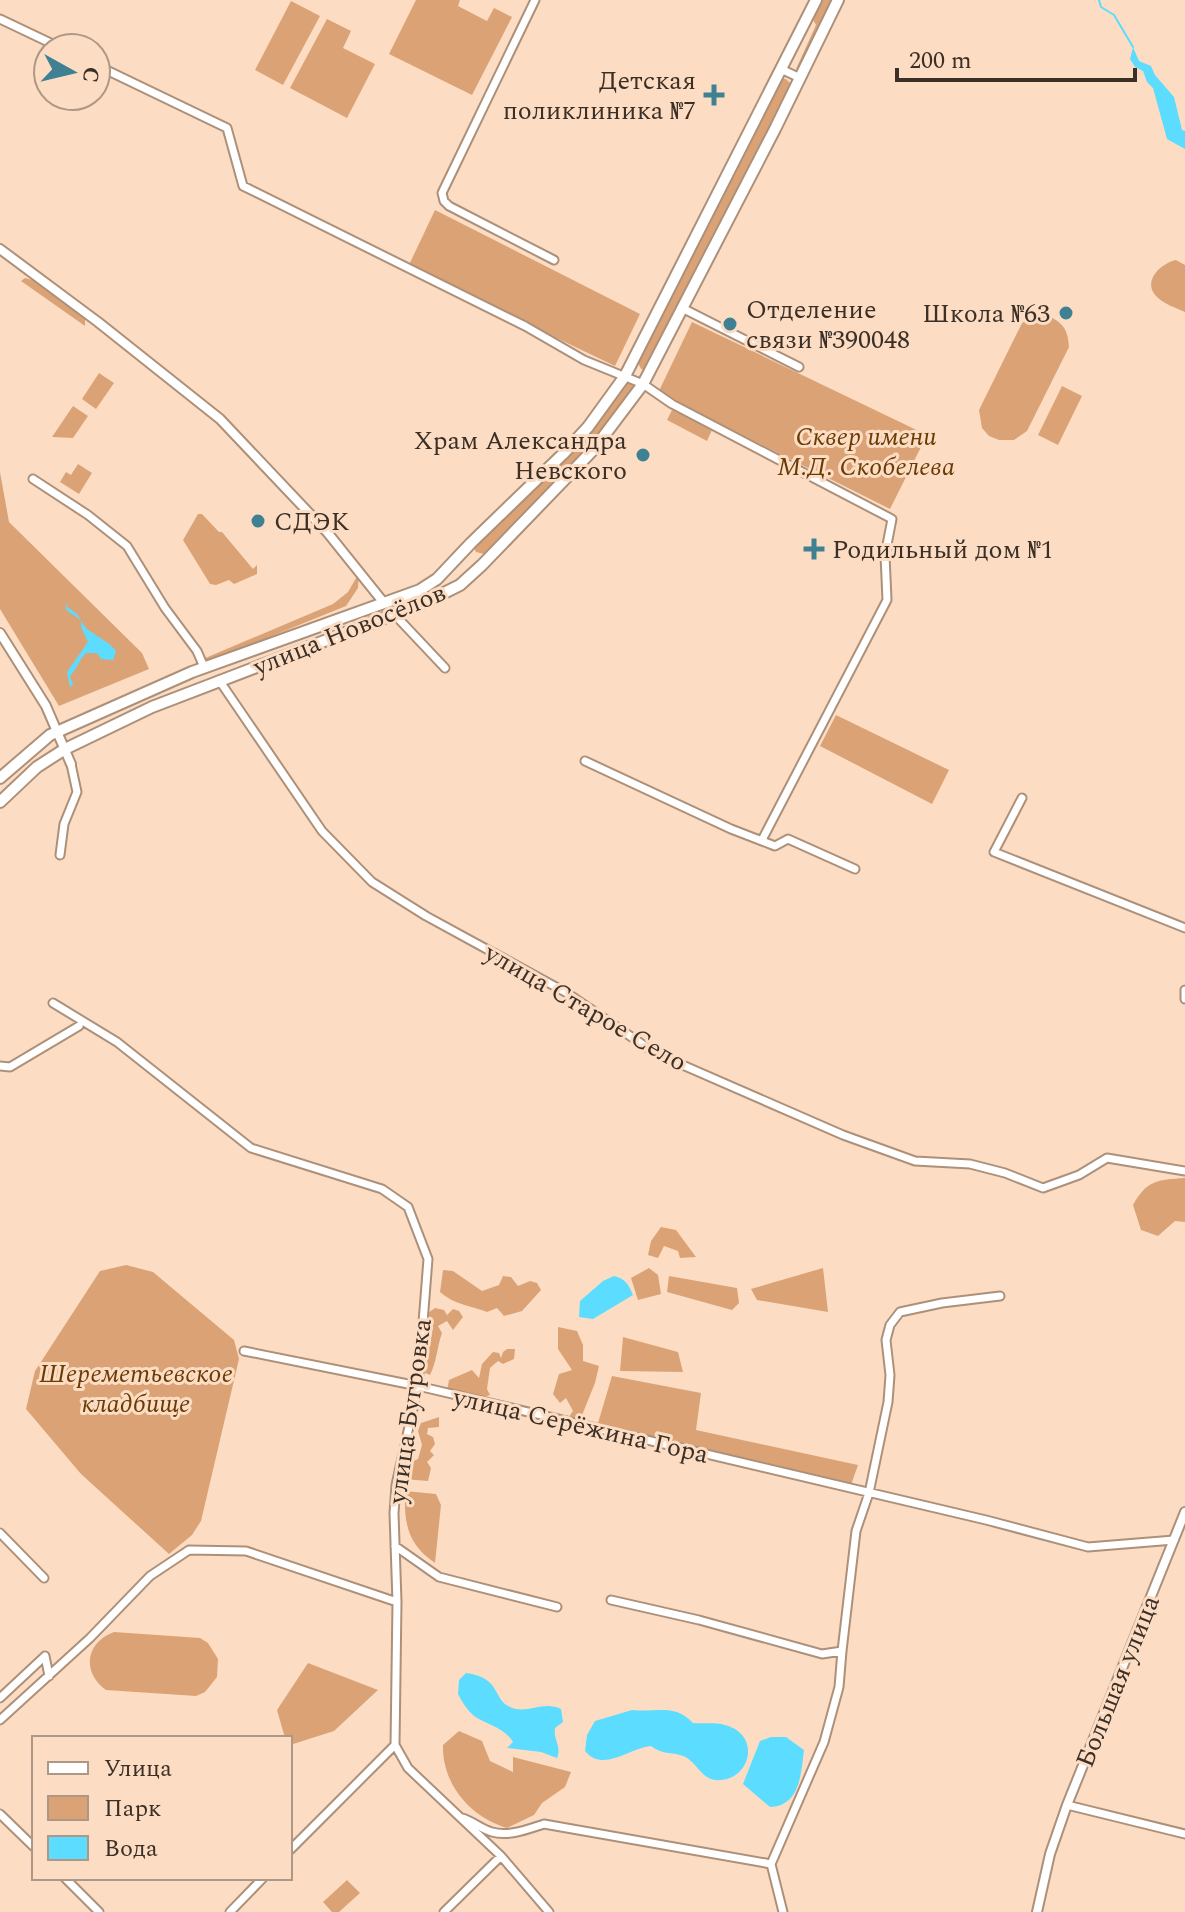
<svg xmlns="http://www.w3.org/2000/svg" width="1185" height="1912" viewBox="0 0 1185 1912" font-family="Spectral,serif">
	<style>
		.green { fill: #dba375 }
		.water { fill: #5cdcfe }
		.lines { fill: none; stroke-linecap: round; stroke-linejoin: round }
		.stream { stroke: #5cdcfe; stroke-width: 2 }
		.minor-casing { stroke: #ad9079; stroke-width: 11 }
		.tertiary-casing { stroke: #ad9079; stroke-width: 12 }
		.secondary-casing { stroke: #ad9079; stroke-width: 14 }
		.minor { stroke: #fff; stroke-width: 7 }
		.tertiary { stroke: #fff; stroke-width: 8 }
		.secondary { stroke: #fff; stroke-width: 10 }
		.poi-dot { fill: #3f8193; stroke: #fcddc4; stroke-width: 3 }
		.labels { text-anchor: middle; stroke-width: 6; stroke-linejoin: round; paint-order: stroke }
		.poi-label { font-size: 26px; fill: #3b2f26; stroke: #fcddc4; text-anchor: end }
		.park-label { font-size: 26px; font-style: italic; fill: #6b3b06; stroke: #fcddc4 }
		.street-label { font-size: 26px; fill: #3b2f26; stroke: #fcddc4 }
	</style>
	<rect width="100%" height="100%" fill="#fcddc4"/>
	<!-- green -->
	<path class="green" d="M416,0H460L458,6L487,21L494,8L512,17L472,95L389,54Z
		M821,0H832L799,69H796L816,25L812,18Z
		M291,1L320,16L283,85L255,70Z
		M327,19L351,31L343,48L375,64L347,118L290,88Z
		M780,79H786L791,84L680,310L645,370L641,369L638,363Z
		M435,210L640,314L615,366L408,267Z
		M1176,260L1185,265V312C1176,308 1164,304 1157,297C1141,282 1161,263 1176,260Z
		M25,278L32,280L85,318V326L21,281Z
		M1047,315C1063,323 1068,329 1069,347L1027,431L1014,440H999L989,436L982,428L979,410L1022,323L1031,317Z
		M692,322L927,435L890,509L658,393Z
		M99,373L114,383L96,409L82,399Z
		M624,383L632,384L634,388C596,452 537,502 484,554L476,552L474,548L565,458Z
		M1062,386L1082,396L1058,445L1038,435Z
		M73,406L88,416L73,438L52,437Z
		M672,410L712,430L707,441L667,420Z
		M78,464L92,473L79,494L60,482L66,472L71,475Z
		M0,472L9,522L142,653L149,669L59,706L0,609Z
		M198,514H202L219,532H222L253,569L257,565V574L234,584L229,580L216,585L210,584L183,540Z
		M359,573L358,588L346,606L208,662L203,659L333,604L348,592Z
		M836,715L949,770L932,804L820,746Z
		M1185,1178V1222L1175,1221L1158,1236L1141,1230L1133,1205C1147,1180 1157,1180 1185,1178Z
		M661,1227L676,1230L696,1257L680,1258L678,1251L664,1246L658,1258L648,1255L651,1241Z
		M126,1265L153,1272L234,1340L239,1359L201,1521L192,1535L169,1554L81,1474L26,1409L35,1371L100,1271Z
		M649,1268L658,1275L661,1294L638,1300L631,1278Z
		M823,1268L828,1312L757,1300L751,1289Z
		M443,1270L453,1271L482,1291L499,1285L503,1276L511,1277L518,1286L530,1281L537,1283L541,1290L522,1311L504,1316L497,1308L487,1312C469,1305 455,1305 440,1292Z
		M669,1276L737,1288L739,1303L732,1310L667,1292Z
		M435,1308L444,1310L447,1315L453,1309L459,1311L463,1317L453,1330L447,1321L438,1326L442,1333C437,1347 437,1361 430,1375L423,1372L426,1353L424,1349L430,1327L427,1322L428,1313Z
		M558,1327L577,1331L583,1345V1361L599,1366L595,1383L580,1420L568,1418L573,1411L566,1398L560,1403L553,1394L559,1374L572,1370L558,1349Z
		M623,1337L678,1352L683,1372L620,1371Z
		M507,1349H515L514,1359L503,1364L498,1361L490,1368L487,1389L490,1395L481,1398L447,1391L449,1380L472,1370L479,1378L482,1364L493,1352L499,1353L501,1358L503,1352Z
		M612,1376L701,1393L696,1430L858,1465L851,1485L598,1423Z
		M439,1417V1427L428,1428L427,1434L433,1437L435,1444L430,1451L434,1455L427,1462L431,1468L428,1481L403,1479L405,1465L418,1459L422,1445L418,1431L421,1423Z
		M405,1491L436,1494L441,1505L435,1563C407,1544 404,1523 405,1491Z
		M114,1632L200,1638L208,1643L218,1659L217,1677L205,1692L196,1696L106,1690C81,1672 86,1642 114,1632Z
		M308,1663L378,1690L334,1731L290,1745V1738H285L277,1710Z
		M459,1731L482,1741L490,1761L513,1772V1757L571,1772L565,1787L542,1803L534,1815L507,1828C470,1817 442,1784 443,1745Z
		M347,1880L360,1893L339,1912H332L323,1902Z"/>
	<!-- water -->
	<path class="water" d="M1133,47L1139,61L1151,66L1155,75L1174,97L1182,130L1185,131V149L1167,139L1153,88L1147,82L1143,71L1135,67L1130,59Z
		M67,602L68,608C84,616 79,624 90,631C99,638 108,641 116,651L113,660L101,659L97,653H86C79,660 77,669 70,676L73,685L70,687L67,672L88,642L81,627V620L66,610Z
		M614,1276C626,1279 629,1285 633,1295L593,1319L579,1317L580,1301L603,1281Z
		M466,1673C502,1678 492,1699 510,1707C527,1715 543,1700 561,1709L563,1722L555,1728C553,1740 562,1746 557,1758L541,1752L507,1748L513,1742C504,1727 487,1725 474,1716C467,1710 462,1702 458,1694L459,1680Z
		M632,1710C657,1713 674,1703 693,1723C703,1724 715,1722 725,1725C763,1735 750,1783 715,1780C700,1778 695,1758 680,1755C669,1752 661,1754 651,1746C629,1748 603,1773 585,1751L587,1735L595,1721Z
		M771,1737H786L804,1750C801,1774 800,1806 770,1807L743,1784L760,1741Z"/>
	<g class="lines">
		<!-- stream -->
		<path class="stream" d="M1099,0L1101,7L1114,15L1133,47"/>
		<defs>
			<path id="minor" d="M535,0L442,193L444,201L449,206L554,260
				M0,19L61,48
				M96,65L227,128L243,186L525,326L584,360L643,384L672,404L892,519L885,555L887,600L762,840
				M781,69L800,78
				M684,309L799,367
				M33,479L88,515L127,546L165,608L197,651L204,667
				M395,615L445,668
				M219,680L322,831L372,882L426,916L567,993L655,1053L843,1135L915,1161L970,1164L1005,1173L1043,1188L1079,1175L1107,1158L1185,1171
				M585,761L731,829L775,846L788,839L855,869
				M1022,798L994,852L1185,928
				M60,855L64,824L77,792L71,764
				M1185,990V999
				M53,1003L117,1042L251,1148L382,1189L408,1207L428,1259L418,1386L396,1485L394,1513L397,1602L395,1745
				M0,1066L10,1067L79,1026
				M244,1351L418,1386L986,1520L1088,1547L1174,1540
				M0,1533L44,1578
				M395,1546L439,1577L557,1607
				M611,1600L699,1620L822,1654L842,1651L856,1531L869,1493L888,1402L890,1375L886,1340L890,1325L900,1312L942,1303L1000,1296
				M0,1698L45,1656L49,1676
				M0,1720L90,1638L150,1576L189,1550L246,1551L397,1602
				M395,1745L408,1768L501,1856L549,1912
				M1067,1805L1185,1834
				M0,1814L34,1847
				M462,1818C473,1821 481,1829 492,1832C509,1837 528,1829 544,1824L771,1864
				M290,1850L395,1745
				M65,1878L99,1912
				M230,1912L263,1878
				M444,1912L501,1856
				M783,1912L771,1864L824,1742L839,1687L842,1651"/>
			<path id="tertiary" d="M0,249L98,322L220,419L327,532L384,603
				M0,633L46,706L71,764
				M1037,1912L1050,1854L1067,1805L1185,1512"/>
			<path id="secondary" d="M0,778L50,735L192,672L420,590L437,579L471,543L563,454L588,427L625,376L816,0
				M0,802L37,767L65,749L152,707L426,602L460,585L482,565L594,449L643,384L775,129L838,0"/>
		</defs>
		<!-- minor casing -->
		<use href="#minor" class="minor-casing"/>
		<!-- tertiary casing -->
		<use href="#tertiary" class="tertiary-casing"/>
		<!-- secondary casing -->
		<use href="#secondary" class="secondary-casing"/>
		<!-- minor -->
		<use href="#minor" class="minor"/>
		<!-- tertiary -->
		<use href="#tertiary" class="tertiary"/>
		<!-- secondary -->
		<use href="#secondary" class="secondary"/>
	</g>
	<!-- markers -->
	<g class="poi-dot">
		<path d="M710 83h8v8h8v8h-8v8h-8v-8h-8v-8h8z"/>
		<circle cx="1066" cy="313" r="8"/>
		<circle cx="730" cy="324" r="8"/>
		<circle cx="643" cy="455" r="8"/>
		<circle cx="258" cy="521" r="8"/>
		<path d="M810 537h8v8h8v8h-8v8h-8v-8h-8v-8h8z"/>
	</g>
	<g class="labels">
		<!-- poi labels -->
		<g class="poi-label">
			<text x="696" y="89">Детская<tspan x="696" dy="30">поликлиника №7</tspan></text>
			<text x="746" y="318" text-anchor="start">Отделение<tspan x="746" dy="30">связи №390048</tspan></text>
			<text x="1050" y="322">Школа №63</text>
			<text x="627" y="449">Храм Александра<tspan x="627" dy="30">Невского</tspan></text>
			<text x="274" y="530" text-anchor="start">СДЭК</text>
			<text x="832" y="558" text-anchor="start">Родильный дом №1</text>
		</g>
		<!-- park labels -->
		<g class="park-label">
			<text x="866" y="445">Сквер имени<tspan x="866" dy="30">М.Д. Скобелева</tspan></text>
			<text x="136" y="1382">Шереметьевское<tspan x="136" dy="30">кладбище</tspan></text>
		</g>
		<!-- street labels -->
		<g class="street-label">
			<text transform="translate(349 629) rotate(-22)" y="9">улица Новосёлов</text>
			<text transform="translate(586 1007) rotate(30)" y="9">улица Старое Село</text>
			<text transform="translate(409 1411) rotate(-82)" y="9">улица Бугровка</text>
			<text transform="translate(581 1425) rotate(13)" y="9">улица Серёжина Гора</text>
			<text transform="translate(1117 1681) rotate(-68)" y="9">Большая улица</text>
		</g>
	</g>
	<!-- legend -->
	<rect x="32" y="1736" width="260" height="144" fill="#fcddc4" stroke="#af9785" stroke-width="2"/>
	<rect x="48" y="1762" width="40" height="12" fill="#ffffff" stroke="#af9785" stroke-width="2"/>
	<text x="104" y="1776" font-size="24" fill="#3b2f26">Улица</text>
	<rect x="48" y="1796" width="40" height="24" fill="#dba375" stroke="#af9785" stroke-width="2"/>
	<text x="104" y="1816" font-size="24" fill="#3b2f26">Парк</text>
	<rect x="48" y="1836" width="40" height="24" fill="#5cdcfe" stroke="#af9785" stroke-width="2"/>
	<text x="104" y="1856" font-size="24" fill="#3b2f26">Вода</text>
	<!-- north arrow -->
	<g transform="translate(72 72) rotate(98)"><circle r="38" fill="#fcddc4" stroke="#af9785" stroke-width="2"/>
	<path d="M0-6L14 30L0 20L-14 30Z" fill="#3f8193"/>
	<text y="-12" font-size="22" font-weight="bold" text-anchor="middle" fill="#3b2f26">С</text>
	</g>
	<!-- scale -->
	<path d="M897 68v12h238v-12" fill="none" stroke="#3b2f26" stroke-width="4"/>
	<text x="909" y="68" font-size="24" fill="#3b2f26" stroke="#fcddc4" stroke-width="6" paint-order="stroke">200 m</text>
</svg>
